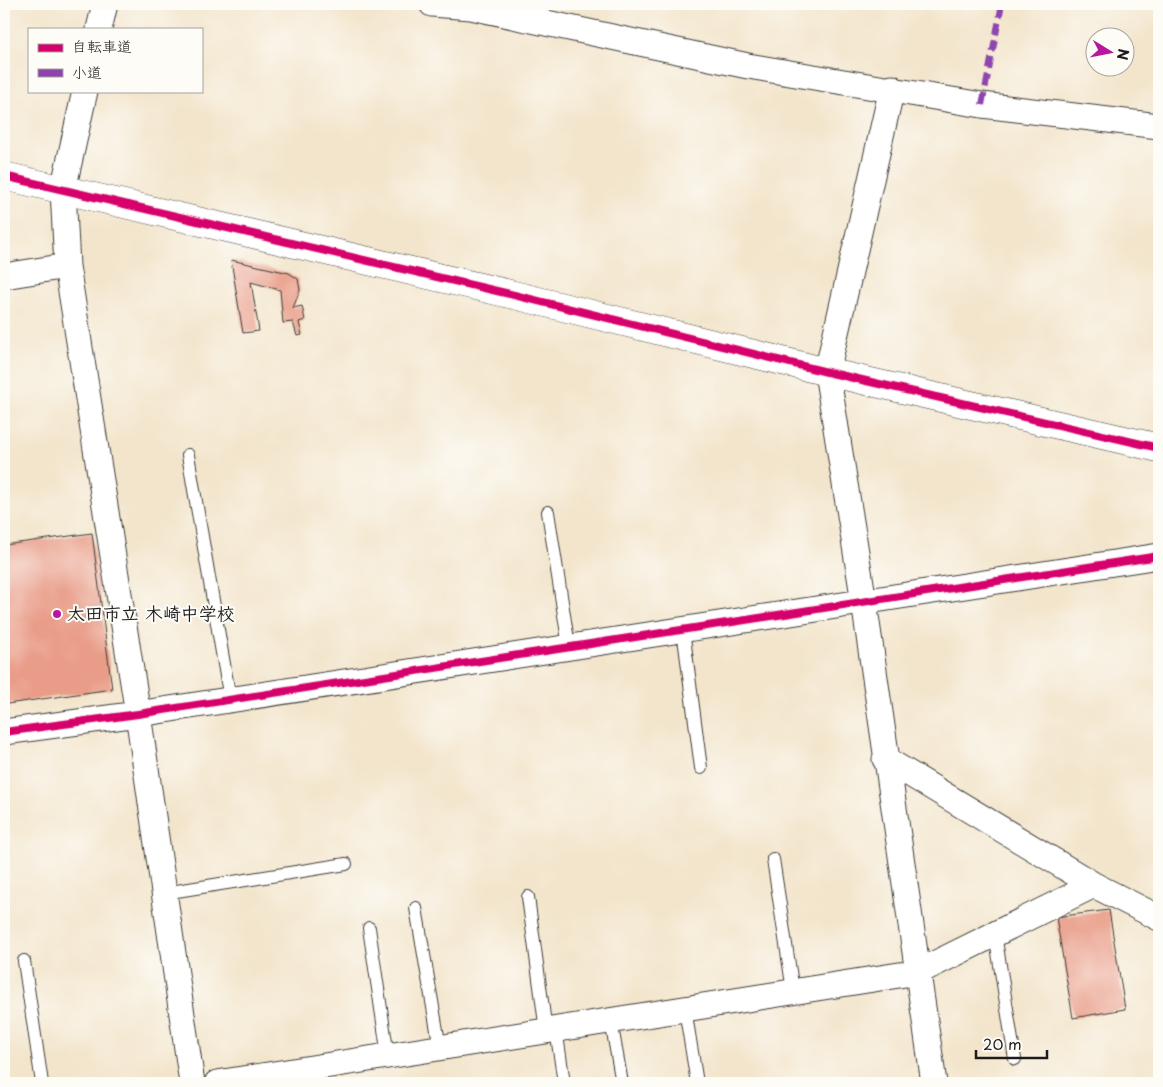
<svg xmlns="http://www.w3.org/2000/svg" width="1163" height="1087" viewBox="0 0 1163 1087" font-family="'Playpen Sans','Klee One',sans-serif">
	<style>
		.building { fill: #e99c88 }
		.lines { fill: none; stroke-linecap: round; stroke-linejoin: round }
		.lane-casing { stroke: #3c3a36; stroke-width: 14 }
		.street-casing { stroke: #3c3a36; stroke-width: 27 }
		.secondary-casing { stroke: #3c3a36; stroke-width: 29 }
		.lane { stroke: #fff; stroke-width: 12 }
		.street { stroke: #fff; stroke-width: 25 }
		.secondary { stroke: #fff; stroke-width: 28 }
		.quiet { stroke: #8e44ad; stroke-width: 6; stroke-dasharray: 12 6; stroke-linecap: butt }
		.cycleway-casing { stroke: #fdfcf7; stroke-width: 11 }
		.cycleway { stroke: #d6006c; stroke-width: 8 }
		.poi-dot { fill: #b5179e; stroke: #fdfcf7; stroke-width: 2 }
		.labels { text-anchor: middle; stroke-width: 4; stroke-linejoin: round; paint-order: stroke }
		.poi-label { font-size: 18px; font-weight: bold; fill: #1c1c1c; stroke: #fdfcf7; text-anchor: start }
	</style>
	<rect width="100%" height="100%" fill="#fdfcf7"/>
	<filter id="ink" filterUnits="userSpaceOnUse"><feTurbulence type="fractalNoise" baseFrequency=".02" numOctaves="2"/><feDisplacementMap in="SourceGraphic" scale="10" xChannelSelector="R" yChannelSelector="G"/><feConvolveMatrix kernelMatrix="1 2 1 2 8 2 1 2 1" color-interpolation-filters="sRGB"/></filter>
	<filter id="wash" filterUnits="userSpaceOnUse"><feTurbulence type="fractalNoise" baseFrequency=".0096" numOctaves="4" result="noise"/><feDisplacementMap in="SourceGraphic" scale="20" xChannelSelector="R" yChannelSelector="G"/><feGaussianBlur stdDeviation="1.12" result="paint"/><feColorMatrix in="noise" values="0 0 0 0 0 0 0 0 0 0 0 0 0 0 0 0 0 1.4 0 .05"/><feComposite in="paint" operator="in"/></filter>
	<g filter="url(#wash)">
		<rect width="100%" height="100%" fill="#f3e5cc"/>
		<g id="blocks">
			<!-- building -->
			<path class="building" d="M231,260L289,273L298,279L300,290L293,308L302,306L305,320L299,322L302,335L297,336L293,322L283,323L280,290L251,282L259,331L243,333Z
				M92,533L112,689L7,704L4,679V545Z
				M1109,910L1125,1009L1073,1018L1056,917Z"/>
		</g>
	</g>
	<g filter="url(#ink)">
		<use href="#blocks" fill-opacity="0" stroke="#3c3a36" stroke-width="1"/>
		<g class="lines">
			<defs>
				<path id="lane" d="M188,455L230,699
					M548,512L569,647
					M683,630L701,768
					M773,859L793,991
					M164,893L346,864
					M528,897L546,1031
					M416,908L440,1048
					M369,928L388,1056
					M995,934L1015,1059
					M24,961L42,1083
					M685,1009L697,1083
					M611,1021L622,1083
					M556,1029L564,1083"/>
				<path id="street" d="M432,4L471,7L748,66L982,105L1159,126
					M99,29L105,4
					M892,88L827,372L864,602L934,1083
					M85,91L63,190L67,266L138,714L192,1083
					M4,276L67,266
					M4,732L138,714L1159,556
					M885,759L1094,885L1159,918
					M217,1083L918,972L1094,885"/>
				<path id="secondary" d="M4,176L514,295L827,372L1159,448"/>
			</defs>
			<!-- lane casing -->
			<use href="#lane" class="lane-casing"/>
			<!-- street casing -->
			<use href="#street" class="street-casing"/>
			<!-- secondary casing -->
			<use href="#secondary" class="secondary-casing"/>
			<!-- lane -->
			<use href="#lane" class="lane"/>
			<!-- street -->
			<use href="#street" class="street"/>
			<!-- secondary -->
			<use href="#secondary" class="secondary"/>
			<!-- quiet -->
			<path class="quiet" d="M982,105L1002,4"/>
			<defs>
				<path id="cycleway" d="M4,176L514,295L827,372L1159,448
					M4,732L138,714L1159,556"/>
			</defs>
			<!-- cycleway casing -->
			<use href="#cycleway" class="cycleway-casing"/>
			<!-- cycleway -->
			<use href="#cycleway" class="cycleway"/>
		</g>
	</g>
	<!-- markers -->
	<circle class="poi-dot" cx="57" cy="614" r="5"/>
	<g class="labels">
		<!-- poi labels -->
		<g class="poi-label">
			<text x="67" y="620">太田市立 木崎中学校</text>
		</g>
	</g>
	<!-- margin -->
	<rect width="1163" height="1087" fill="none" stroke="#fdfcf7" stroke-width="20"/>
	<!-- legend -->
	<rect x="28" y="28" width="175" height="65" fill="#fdfcf7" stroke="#a3a29f"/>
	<rect x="38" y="44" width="25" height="8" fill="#d6006c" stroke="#a3a29f"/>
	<text x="72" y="52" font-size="15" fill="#1c1c1c">自転車道</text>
	<rect x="38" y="69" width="25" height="8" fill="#8e44ad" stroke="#a3a29f"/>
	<text x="72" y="78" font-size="15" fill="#1c1c1c">小道</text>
	<!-- north arrow -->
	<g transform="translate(1110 52) rotate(100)"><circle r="24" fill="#fdfcf7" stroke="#a3a29f"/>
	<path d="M0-4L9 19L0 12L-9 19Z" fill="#b5179e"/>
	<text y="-8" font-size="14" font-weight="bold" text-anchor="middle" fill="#1c1c1c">N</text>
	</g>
	<!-- scale -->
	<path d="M976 1050v8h71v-8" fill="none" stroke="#1c1c1c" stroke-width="2.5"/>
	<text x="983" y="1050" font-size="15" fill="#1c1c1c" stroke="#fdfcf7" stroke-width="4" paint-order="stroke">20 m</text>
</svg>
